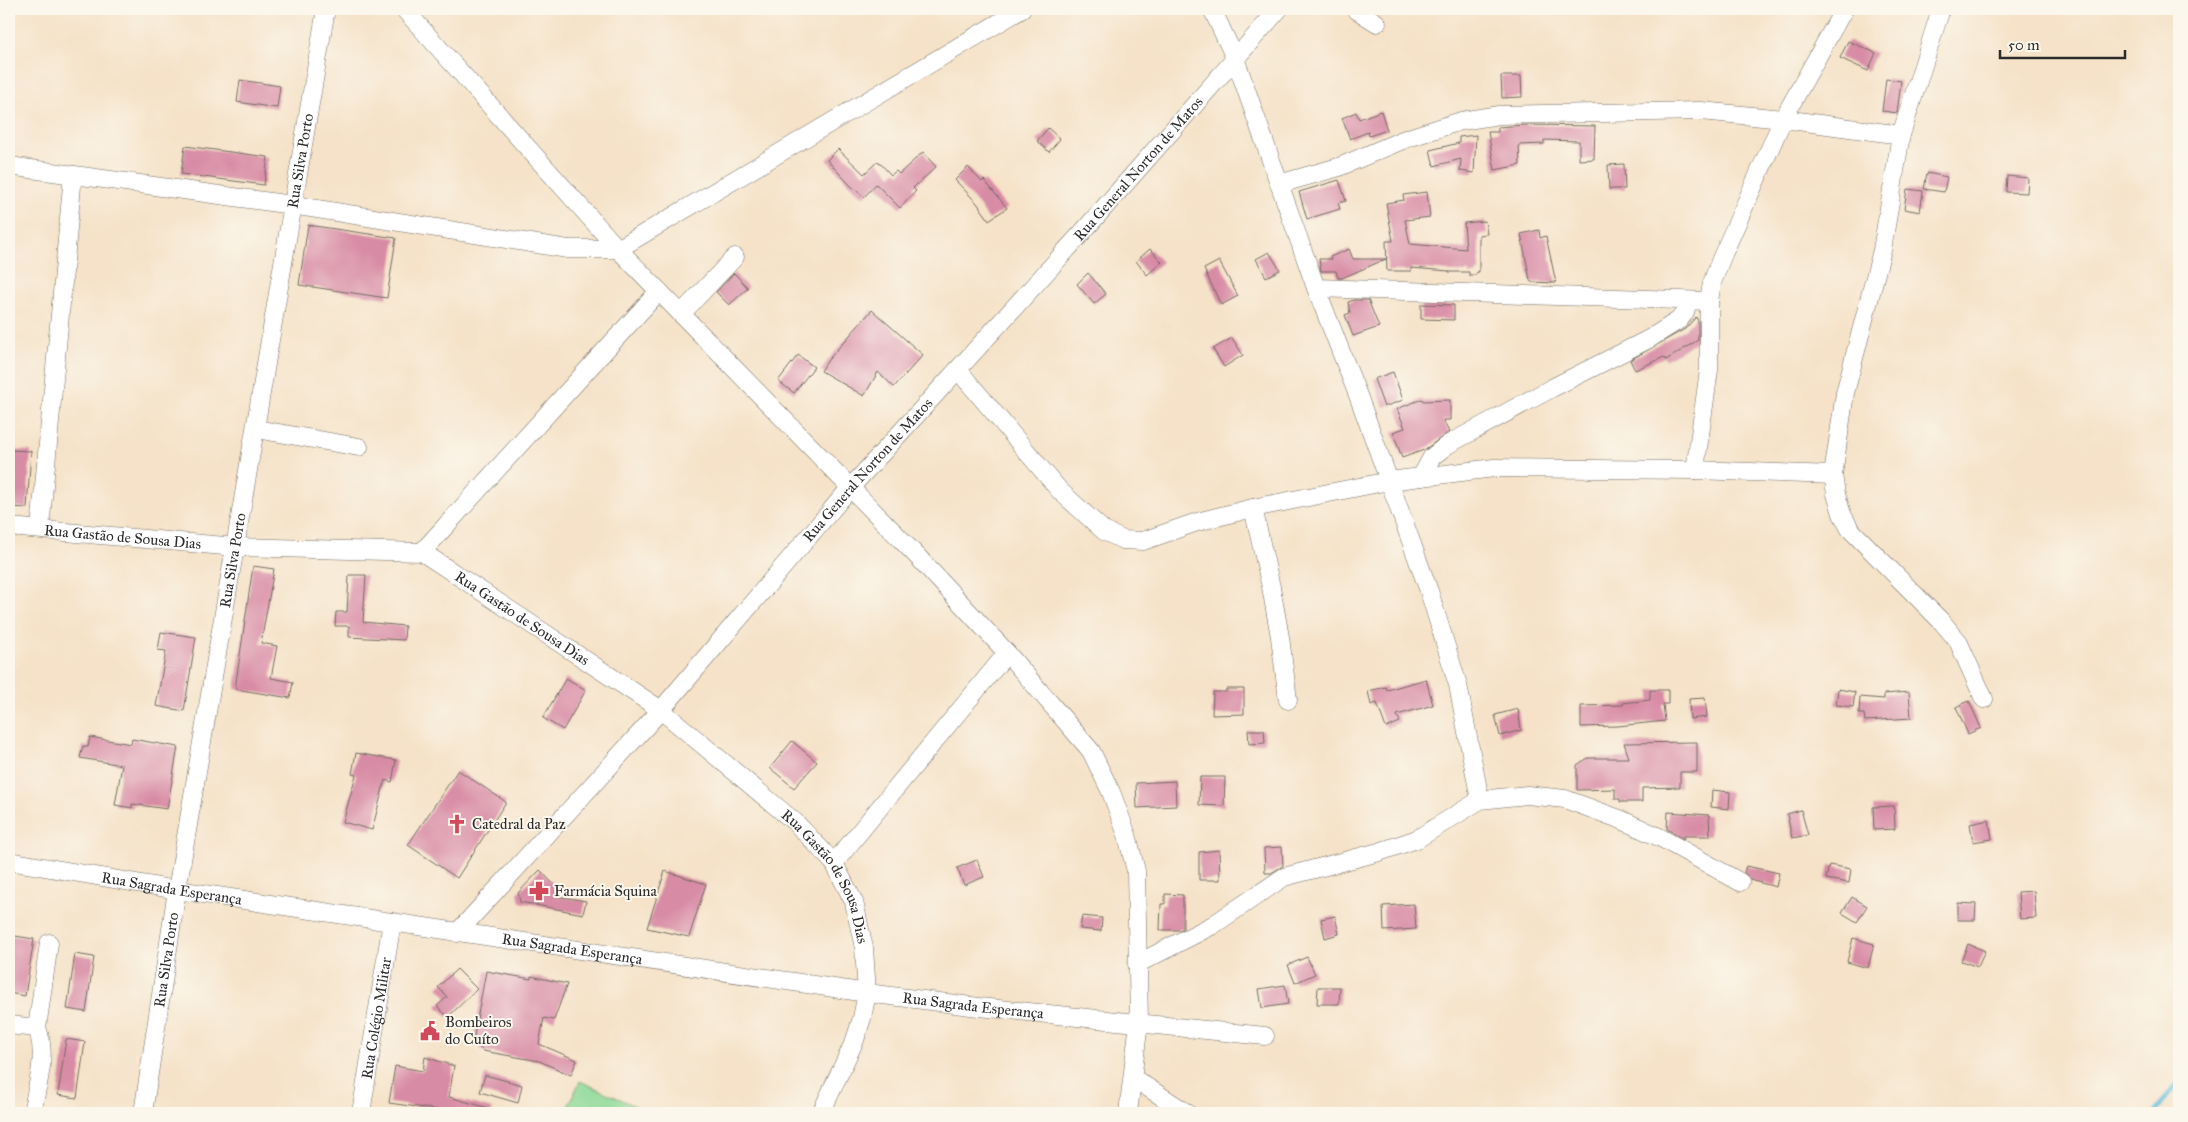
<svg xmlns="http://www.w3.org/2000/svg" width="2188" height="1122" viewBox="0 0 2188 1122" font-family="'IM FELL Great Primer',serif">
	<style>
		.green { fill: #8dd996; stroke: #5c8260 }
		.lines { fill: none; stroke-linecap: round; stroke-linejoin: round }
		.stream { stroke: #59b8d8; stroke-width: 5 }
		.building { fill: #d88ba5 }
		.minor-casing { stroke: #726b62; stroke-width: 19 }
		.minor { stroke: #fff; stroke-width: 18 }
		.labels { text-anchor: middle; stroke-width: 4; stroke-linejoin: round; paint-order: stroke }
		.street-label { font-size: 15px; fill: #2b2b2b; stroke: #fbf7ec }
		.poi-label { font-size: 15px; fill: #2b2b2b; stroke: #fbf7ec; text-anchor: start }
	</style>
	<rect width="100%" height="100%" fill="#fbf7ec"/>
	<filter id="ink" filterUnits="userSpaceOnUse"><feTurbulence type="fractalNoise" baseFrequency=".02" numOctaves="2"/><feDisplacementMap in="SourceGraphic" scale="10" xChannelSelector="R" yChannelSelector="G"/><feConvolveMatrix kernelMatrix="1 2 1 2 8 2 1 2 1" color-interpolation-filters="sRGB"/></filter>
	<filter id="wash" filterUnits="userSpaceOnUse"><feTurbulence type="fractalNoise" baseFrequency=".0096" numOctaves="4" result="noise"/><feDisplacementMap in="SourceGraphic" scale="20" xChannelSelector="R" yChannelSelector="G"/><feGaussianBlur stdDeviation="1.12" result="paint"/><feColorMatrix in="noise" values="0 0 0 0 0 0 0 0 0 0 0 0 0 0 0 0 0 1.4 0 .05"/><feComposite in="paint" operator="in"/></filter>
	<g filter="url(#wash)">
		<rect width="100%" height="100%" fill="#f5e2c8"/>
		<!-- green -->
		<path class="green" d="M580,1081L651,1113H565Z"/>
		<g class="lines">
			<!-- stream -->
			<path class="stream" d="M2154,1113L2179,1082"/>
		</g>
		<g id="blocks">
			<!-- building -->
			<path class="building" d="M1848,41L1876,53L1868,71L1840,58Z
				M1501,76H1521L1522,97L1502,98Z
				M1886,79L1901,81L1897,113L1882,111Z
				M240,80L280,86L277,108L237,102Z
				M1381,111L1387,130L1369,136L1368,132L1350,139L1342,118L1356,112L1359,119Z
				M1525,125L1595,126L1594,159L1579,160V141L1544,140V144L1519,145L1520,165L1495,170L1488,132H1498V127Z
				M1048,128L1060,139L1049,152L1037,141Z
				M1476,135L1474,173L1460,171L1461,159L1434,166L1430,150L1459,143V137Z
				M185,146L268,157L264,185L181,174Z
				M838,149L864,174L878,161L891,175L896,171L899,174L923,152L936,167L913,188L916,191L900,208L876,184L864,197L850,185L827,160Z
				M1624,164L1625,189H1609L1608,165Z
				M968,167L982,182L984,180L1007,208L989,220L977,203L955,180Z
				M1927,173L1947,177L1944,192L1924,189Z
				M2007,176L2028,178L2027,193L2006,192Z
				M1339,180L1346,201L1338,203L1340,209L1307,219L1299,192Z
				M1907,189L1923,191L1920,212L1904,209Z
				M1427,192L1430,217L1405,220L1410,244L1466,249L1464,223L1485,221L1487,234L1479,235V272H1477L1476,275H1469V272H1449V271L1411,268V271H1387L1386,241H1393L1386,203L1404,200L1403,195Z
				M308,225L396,238L387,298L299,285Z
				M1539,230L1540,238L1546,236L1556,283L1531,282L1530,280L1521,234Z
				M1150,249L1162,262L1147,275L1136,261Z
				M1349,249L1353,259H1386L1342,278H1338L1336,271H1321L1319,259H1331L1330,257Z
				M1269,252L1280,270L1266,277L1256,259Z
				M1219,261L1238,296L1221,305L1204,269Z
				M734,273L748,288L729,305L716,292Z
				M1088,273L1106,294L1094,304L1077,284Z
				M1354,300H1368L1379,327L1353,336L1345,315L1350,313L1348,302Z
				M1421,304L1454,305V320L1421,319Z
				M872,310L923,355L894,387L878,372L864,396L821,371L828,360Z
				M1696,317L1698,321V340L1666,360L1664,357L1635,370L1630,360L1685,329Z
				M1232,338L1243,355L1224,367L1213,349Z
				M798,355L814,367L794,393L778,381Z
				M1393,372L1403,400L1384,407L1374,379Z
				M1422,399L1423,401L1450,400V420H1443L1449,432L1424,450L1402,458L1393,432L1405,428L1397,409Z
				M9,450L31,451L27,508L9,507Z
				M253,566L274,569L261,643L277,646L271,678L293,682L290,698L235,689Z
				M349,575H366L363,622L405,626L404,640L349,637V626H335L336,612H347Z
				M161,632L196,637L184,711L156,706L166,651L158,650Z
				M566,678L586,690L563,730L543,718Z
				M1426,679L1433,705L1397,715L1400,722L1386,728L1377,703L1371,705L1368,691L1386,687L1387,690Z
				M1226,689H1244V714L1212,715L1213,692H1226Z
				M1838,689L1855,692L1853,707L1836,705Z
				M1650,690H1668V704H1663L1665,721L1618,726L1581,727V706L1623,705V703L1650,700Z
				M1909,692L1911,718L1865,721L1864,714H1859L1860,697L1884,699V694Z
				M1705,698L1707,717L1690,719L1689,699Z
				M1969,701L1981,728L1968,734L1956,707Z
				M1518,709L1521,730L1500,736L1495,715Z
				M1248,730H1264L1265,743L1249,744Z
				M90,737L131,744L132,739L178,747L167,809L132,804V808L115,805L122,765L80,758L83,746L88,747Z
				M792,741L817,762L794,788L770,768Z
				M1697,742V772H1680V787L1642,788V802H1620V799H1615V789L1577,790V765L1588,758H1629L1624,743Z
				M356,753L396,760L392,782L385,780L372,830L343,822L356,775L352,774Z
				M458,770L506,802L457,878L408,845Z
				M1200,777H1225L1224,806L1199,805Z
				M1175,781L1176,806L1137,808L1136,783Z
				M1712,790L1730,792L1729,809L1711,807Z
				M1894,806L1895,829L1874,830L1873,807Z
				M1801,810L1808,835L1792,838L1787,814Z
				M1668,812L1709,815L1710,836H1684V839L1667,829Z
				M1989,820L1992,839L1973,842L1970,824Z
				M1282,847L1283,866L1271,873H1265L1264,848Z
				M1219,850L1220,880H1199V852Z
				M977,860L984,877L964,885L957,868Z
				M1829,865L1851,869L1849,883L1826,879Z
				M1746,866L1779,873L1776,887L1750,880L1744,872Z
				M540,870L558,889L556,896L586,901L583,914L520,902L518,893Z
				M665,871L706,884L689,937L647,928Z
				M2034,891L2036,918L2020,919L2018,892Z
				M1165,894L1183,895V929L1179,930H1160L1161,904H1165Z
				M1852,897L1867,906L1857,922L1842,913Z
				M1958,903L1976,904L1975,920H1958Z
				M1414,904L1416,929L1384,931L1383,906Z
				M1082,916L1102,918L1101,931L1080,929Z
				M1335,916L1339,934L1325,938L1321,919Z
				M9,935L34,939L25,996L9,993Z
				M1853,938L1874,944L1868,968L1847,962Z
				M1968,944L1985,951L1978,967L1961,961Z
				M75,954L94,957L86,1012L67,1009Z
				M1307,957L1315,974L1295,983L1288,965Z
				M457,969L477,989L448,1017L437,1006L447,997L438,987Z
				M486,971L531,979V976L567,984L554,1020L544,1018L539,1044L577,1060L571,1075L539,1061L483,1051L473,1041Z
				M1285,985L1288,1004L1262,1008L1259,989Z
				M1318,987H1340L1339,1004H1317Z
				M66,1039L85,1042L77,1098L58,1095Z
				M425,1057L454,1066L449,1097L492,1109L491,1113H460L389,1103L395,1066L423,1071Z
				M485,1075L522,1085L518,1103L480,1092Z"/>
		</g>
	</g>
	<g filter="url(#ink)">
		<use href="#blocks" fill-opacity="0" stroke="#726b62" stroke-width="1"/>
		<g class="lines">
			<defs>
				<g id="minor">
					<path d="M404,9L618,249L917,556L1007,653L1091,751L1111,792L1127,835L1136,871L1139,1022L1128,1113"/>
					<path d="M1212,9L1235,58L1316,288L1359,398L1429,591L1458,685L1480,800"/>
					<path d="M1355,9L1377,23"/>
					<path d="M1941,9L1901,135L1882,250L1845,393L1833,475L1836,494L1842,514L1850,529L1942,622L1958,641L1984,699"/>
					<path d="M9,166L292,205L568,249H618L1022,9"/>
					<path d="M1279,184L1339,167L1405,139L1461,121L1499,115L1701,111L1783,119L1901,135"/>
					<path d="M1316,288L1709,301"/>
					<path d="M681,314L735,257"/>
					<path d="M958,370L1060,491L1104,531L1123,540L1143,541L1197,522L1253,508L1389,481L1494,468L1695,470L1833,475"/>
					<path d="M256,429L359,447"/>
					<path d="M1695,470L1709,370V301L1712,283L1721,259L1783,119L1844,9"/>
					<path d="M1421,477L1432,457L1447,445L1552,388L1649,339L1679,320L1685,312L1688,301"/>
					<path d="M1253,508L1271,587L1280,637L1288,700"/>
					<path id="s1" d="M9,527L236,547L422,552L661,710L796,823L834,863L854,902L864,948L867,993L862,1018L855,1040L821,1113"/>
					<path d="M40,529L73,175"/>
					<path d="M422,552L659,291"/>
					<path id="s2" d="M9,861L177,890L867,993L979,1007L1265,1036"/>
					<path d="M834,863L1007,653"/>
					<path id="s3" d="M457,933L661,710L851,487L1080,235L1279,9"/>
					<path d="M1137,964L1213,925L1284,877L1379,852L1417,839L1480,800L1527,795L1565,799L1622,820L1661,838L1740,882"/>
					<path d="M9,1025L37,1028C48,1055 37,1085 32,1113"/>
					<path d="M37,1028L49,943"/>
					<path d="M1133,1078L1187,1113"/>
					<path id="s4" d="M143,1113L177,890L326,9"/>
					<path id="s5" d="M361,1113L392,922"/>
				</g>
			</defs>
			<!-- minor casing -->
			<use href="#minor" class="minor-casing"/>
			<!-- minor -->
			<use href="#minor" class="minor"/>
		</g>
	</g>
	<!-- icons -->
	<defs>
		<symbol id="church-bare" viewBox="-9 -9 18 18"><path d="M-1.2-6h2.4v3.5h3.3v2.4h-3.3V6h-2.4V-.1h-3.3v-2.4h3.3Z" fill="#d1495b" stroke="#fbf7ec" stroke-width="2.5" paint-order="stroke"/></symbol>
		<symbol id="pharmacy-bare" viewBox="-9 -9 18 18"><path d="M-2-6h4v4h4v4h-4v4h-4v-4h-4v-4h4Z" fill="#d1495b" stroke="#fbf7ec" stroke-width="2.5" paint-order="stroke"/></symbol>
		<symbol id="civic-bare" viewBox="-9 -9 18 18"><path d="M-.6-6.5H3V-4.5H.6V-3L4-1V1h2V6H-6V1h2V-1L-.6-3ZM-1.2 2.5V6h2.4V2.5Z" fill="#d1495b" stroke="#fbf7ec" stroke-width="2.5" paint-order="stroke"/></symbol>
	</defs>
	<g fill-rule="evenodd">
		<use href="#church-bare" x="443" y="810" width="28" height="28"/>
		<use href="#pharmacy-bare" x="525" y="877" width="28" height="28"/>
		<use href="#civic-bare" x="416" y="1017" width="28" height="28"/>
	</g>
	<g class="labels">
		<!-- street labels -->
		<g class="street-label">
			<text dy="5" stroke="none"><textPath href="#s4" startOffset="965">Rua Silva Porto</textPath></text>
			<text dy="5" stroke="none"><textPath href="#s3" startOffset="1024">Rua General Norton de Matos</textPath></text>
			<text dy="5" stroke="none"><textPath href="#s3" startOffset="619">Rua General Norton de Matos</textPath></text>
			<text dy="5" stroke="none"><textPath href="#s1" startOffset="114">Rua Gastão de Sousa Dias</textPath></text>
			<text dy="5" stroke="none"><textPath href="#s4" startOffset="560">Rua Silva Porto</textPath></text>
			<text dy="5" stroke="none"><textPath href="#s1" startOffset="534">Rua Gastão de Sousa Dias</textPath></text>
			<text dy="5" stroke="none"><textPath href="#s1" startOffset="939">Rua Gastão de Sousa Dias</textPath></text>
			<text dy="5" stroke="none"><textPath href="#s2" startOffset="165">Rua Sagrada Esperança</textPath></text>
			<text dy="5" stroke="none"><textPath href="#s2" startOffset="570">Rua Sagrada Esperança</textPath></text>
			<text dy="5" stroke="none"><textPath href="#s4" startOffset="155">Rua Silva Porto</textPath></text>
			<text dy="5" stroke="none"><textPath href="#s2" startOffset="975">Rua Sagrada Esperança</textPath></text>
			<text dy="5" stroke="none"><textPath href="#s5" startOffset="96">Rua Colégio Militar</textPath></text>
		</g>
		<!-- poi labels -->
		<g class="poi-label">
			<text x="472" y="829">Catedral da Paz</text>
			<text x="554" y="896">Farmácia Squina</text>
			<text x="445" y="1027">Bombeiros<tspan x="445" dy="17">do Cuíto</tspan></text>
		</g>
	</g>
	<!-- margin -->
	<rect width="2188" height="1122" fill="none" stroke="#fbf7ec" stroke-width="30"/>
	<!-- scale -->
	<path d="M2000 50v8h125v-8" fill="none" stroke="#2b2b2b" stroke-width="2.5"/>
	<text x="2008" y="50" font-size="15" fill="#2b2b2b" stroke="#fbf7ec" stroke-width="4" paint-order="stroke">50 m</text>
</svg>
